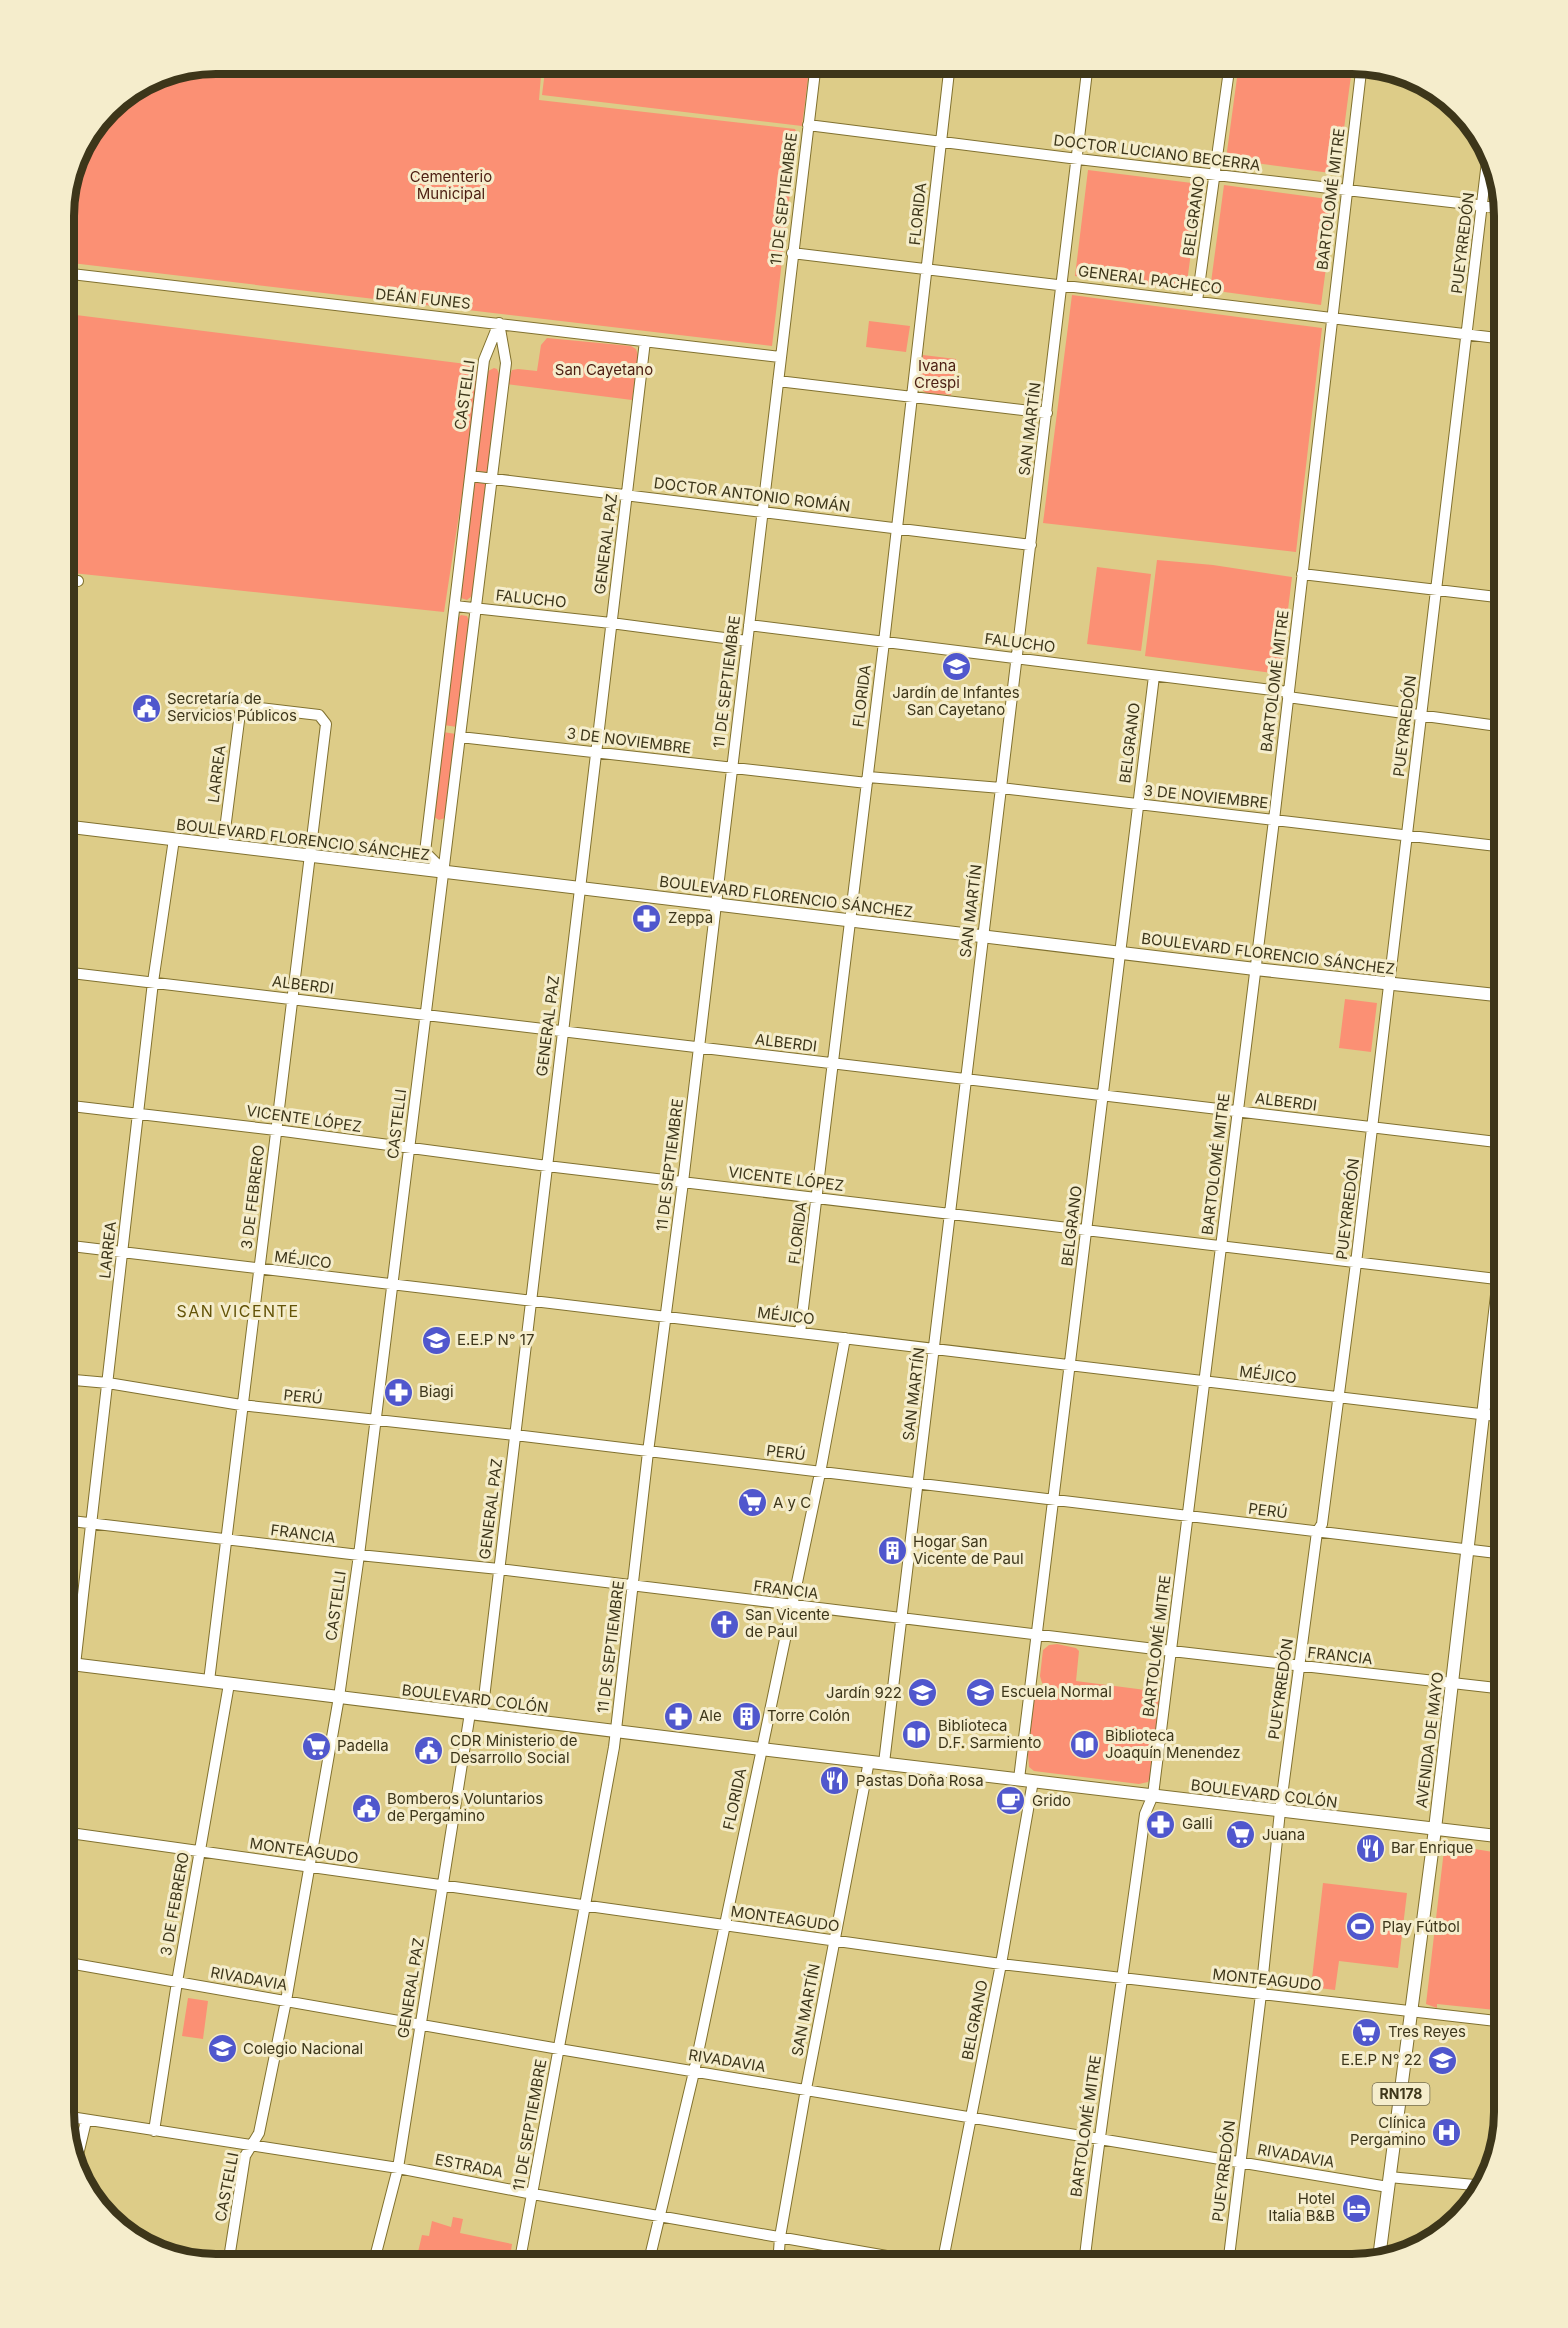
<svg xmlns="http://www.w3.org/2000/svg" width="1568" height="2328" viewBox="0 0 1568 2328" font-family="Inter,sans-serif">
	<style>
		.green { fill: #fb9074 }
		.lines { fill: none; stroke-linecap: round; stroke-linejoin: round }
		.minor-casing { stroke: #81712f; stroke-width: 12 }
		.major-casing { stroke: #81712f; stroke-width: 14 }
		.minor { stroke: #fff; stroke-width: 10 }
		.major { stroke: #fff; stroke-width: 12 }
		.labels { text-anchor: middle; stroke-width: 6; stroke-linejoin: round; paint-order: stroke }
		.shield { fill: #f5edcc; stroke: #746d4f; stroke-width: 1.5 }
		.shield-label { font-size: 14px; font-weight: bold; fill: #3d361a }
		.street-label { font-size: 15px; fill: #3d361a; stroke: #f5edcc }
		.park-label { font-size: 15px; fill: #4c1e12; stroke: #f5edcc }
		.poi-label { font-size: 15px; fill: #3d361a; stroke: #f5edcc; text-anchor: start }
		.neighbourhood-label { font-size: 16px; letter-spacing: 1.5px; fill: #635307; stroke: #f5edcc }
		.rim { fill: none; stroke: #3d361a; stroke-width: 8 }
	</style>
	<rect width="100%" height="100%" fill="#dc8"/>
	<!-- green -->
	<path class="green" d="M216,63H542L539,100L795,129L797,133L772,346L63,262V206L75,157L108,107L158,74Z
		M546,63H810L802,126L542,95Z
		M1239,63H1316L1352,68L1338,174L1226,159Z
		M1088,170L1200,184L1186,290L1075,276Z
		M1224,185L1335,200L1321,305L1210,290Z
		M1072,295L1322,328L1296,552L1043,523Z
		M76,315L474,365L478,373L465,476L444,612L63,572V430Z
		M869,321L910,326L906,352L866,347Z
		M547,338L631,346L636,349L638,355L632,400L507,384L512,370L518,369L537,371L541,345Z
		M923,355L956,359L951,395L926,393L921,389L919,382Z
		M494,368L497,369L500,376L488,472L475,471L488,371Z
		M474,482L486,484L472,596L467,600L461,598L460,594Z
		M1157,560L1213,565L1292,577L1280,674L1145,656Z
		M1097,567L1151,574L1141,651L1087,644Z
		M461,615L467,616L469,621L457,727L444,725L457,619Z
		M443,732L456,734L445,818L439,820L434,817Z
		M1345,999L1377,1003L1371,1052L1339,1048Z
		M1057,1644L1076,1648L1079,1651L1076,1681L1161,1692L1151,1774L1148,1782L1139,1784L1034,1771L1029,1767L1028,1754L1035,1691L1072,1695L1073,1687L1052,1689L1042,1683L1040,1676L1043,1650L1049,1645Z
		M1451,1845L1505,1854V2011L1437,2004V2008L1426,2004L1444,1850Z
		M1323,1883L1407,1893L1398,1968L1339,1961L1335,1990L1311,1987Z
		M188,1998L208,2001L203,2039L182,2036Z
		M453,2217L463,2219L460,2233L512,2244L509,2265H415L422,2235L429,2236L432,2221L451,2227Z"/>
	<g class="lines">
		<defs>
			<path id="minor" d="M808,125L1078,159L1503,208
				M792,253L1505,339
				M63,273L780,357
				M1197,301L1230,63
				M778,381L1047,413
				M470,476L1031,545
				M1302,574L1505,598
				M63,580L78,581
				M455,606L611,623L747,641
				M749,625L1288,692
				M1288,697L1505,727
				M460,737L867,783
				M868,777L1001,788L1505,847
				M445,872L425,852L484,360L499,323
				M63,972L1505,1143
				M63,1105L276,1130L547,1166L1505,1280
				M63,1245L1505,1417
				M800,1333L884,642L950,63
				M63,1379L108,1383L241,1405L515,1435L1505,1554
				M63,1520L359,1555L499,1569L1163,1650L1505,1689
				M75,1665L153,982L174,839
				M209,1681L326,724L319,715L251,707L243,708L240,713L223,845
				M482,1715L645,341
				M884,1763L1088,63
				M1019,1779L1154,676
				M63,1832L1001,1964L1505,2022
				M63,1962L559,2049L1388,2187
				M64,2116L398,2168L533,2194L938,2265
				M154,2131L177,1982L229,1684
				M76,2163L86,2121
				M1389,2177L1485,2186
				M228,2265L245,2156L259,2133L286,2001L339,1697L359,1555L506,363L499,323
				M373,2265L398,2168L470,1713
				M519,2265L614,1747L648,1452L683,1182L816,63
				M648,2265L694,2072L820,1473L845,1338
				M778,2265L780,2237L806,2089L869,1761
				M942,2265L1001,1964L1033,1781
				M1084,2265C1101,2114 1125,1965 1145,1814L1153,1795L1274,820L1362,63
				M1228,2265L1261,1994L1280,1811L1317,1532L1322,1524L1356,1263L1488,153"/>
			<path id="major" d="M63,826L1255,969L1505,996
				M63,1663L761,1749L1505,1837
				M1379,2258L1435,1829L1505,1226"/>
		</defs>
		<!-- minor casing -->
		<use href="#minor" class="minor-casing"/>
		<!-- major casing -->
		<use href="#major" class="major-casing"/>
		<!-- minor -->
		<use href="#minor" class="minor"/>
		<!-- major -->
		<use href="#major" class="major"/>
	</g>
	<!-- icons -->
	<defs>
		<symbol id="school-disc" viewBox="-11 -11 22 22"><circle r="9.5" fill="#5057cd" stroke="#f5edcc"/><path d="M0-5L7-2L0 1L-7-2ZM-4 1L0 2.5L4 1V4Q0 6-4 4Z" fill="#fff"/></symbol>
		<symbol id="civic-disc" viewBox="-11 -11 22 22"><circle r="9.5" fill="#5057cd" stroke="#f5edcc"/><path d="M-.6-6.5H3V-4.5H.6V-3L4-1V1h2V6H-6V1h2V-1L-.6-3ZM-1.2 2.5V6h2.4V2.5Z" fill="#fff"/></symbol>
		<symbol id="pharmacy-disc" viewBox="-11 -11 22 22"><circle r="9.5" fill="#5057cd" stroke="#f5edcc"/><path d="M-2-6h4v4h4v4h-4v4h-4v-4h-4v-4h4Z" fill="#fff"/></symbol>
		<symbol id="supermarket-disc" viewBox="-11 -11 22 22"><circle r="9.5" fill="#5057cd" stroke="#f5edcc"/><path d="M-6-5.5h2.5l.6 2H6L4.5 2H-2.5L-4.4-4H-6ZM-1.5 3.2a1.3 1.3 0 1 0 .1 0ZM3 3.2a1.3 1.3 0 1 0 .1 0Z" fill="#fff"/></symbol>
		<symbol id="building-disc" viewBox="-11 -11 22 22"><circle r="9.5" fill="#5057cd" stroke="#f5edcc"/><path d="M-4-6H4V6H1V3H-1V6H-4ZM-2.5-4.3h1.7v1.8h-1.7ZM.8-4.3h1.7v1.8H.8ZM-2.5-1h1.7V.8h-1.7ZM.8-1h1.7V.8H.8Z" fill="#fff"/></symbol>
		<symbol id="church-disc" viewBox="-11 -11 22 22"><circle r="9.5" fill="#5057cd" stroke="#f5edcc"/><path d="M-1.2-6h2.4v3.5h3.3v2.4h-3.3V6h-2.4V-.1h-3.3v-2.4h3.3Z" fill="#fff"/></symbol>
		<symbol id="library-disc" viewBox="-11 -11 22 22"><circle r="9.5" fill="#5057cd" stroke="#f5edcc"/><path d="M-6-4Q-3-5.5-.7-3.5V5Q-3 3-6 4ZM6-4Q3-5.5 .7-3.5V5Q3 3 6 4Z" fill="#fff"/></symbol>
		<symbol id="restaurant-disc" viewBox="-11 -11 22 22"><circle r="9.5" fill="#5057cd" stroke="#f5edcc"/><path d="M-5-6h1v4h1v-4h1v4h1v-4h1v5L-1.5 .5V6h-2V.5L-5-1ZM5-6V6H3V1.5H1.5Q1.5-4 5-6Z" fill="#fff"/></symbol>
		<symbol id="cafe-disc" viewBox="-11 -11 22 22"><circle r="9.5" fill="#5057cd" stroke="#f5edcc"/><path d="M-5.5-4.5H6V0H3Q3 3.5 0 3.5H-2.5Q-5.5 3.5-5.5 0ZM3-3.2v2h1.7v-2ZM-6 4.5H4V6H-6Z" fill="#fff"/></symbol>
		<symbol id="stadium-disc" viewBox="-11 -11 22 22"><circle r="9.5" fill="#5057cd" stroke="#f5edcc"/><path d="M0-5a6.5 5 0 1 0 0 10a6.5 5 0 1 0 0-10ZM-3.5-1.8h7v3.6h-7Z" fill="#fff"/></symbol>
		<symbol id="hospital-disc" viewBox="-11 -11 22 22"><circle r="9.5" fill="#5057cd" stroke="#f5edcc"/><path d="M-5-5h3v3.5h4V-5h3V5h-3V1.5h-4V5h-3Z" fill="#fff"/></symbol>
		<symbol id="hotel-disc" viewBox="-11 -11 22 22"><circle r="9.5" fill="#5057cd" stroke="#f5edcc"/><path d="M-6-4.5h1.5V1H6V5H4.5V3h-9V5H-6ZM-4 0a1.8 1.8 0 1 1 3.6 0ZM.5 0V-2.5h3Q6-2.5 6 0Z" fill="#fff"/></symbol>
	</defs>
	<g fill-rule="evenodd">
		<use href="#school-disc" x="940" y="650" width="33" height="33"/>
		<use href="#civic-disc" x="130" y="692" width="33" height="33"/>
		<use href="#pharmacy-disc" x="630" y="902" width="33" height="33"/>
		<use href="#school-disc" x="420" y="1324" width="33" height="33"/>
		<use href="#pharmacy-disc" x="382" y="1376" width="33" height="33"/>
		<use href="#supermarket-disc" x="736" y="1486" width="33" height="33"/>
		<use href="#building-disc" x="876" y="1534" width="33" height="33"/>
		<use href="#church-disc" x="708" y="1608" width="33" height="33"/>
		<use href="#school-disc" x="964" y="1676" width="33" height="33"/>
		<use href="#school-disc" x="906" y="1676" width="33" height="33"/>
		<use href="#pharmacy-disc" x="662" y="1700" width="33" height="33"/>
		<use href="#building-disc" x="730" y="1700" width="33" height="33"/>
		<use href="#library-disc" x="900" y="1718" width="33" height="33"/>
		<use href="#library-disc" x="1068" y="1728" width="33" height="33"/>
		<use href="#supermarket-disc" x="300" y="1730" width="33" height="33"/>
		<use href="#civic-disc" x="412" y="1734" width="33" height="33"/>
		<use href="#restaurant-disc" x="818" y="1764" width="33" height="33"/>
		<use href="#cafe-disc" x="994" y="1784" width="33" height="33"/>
		<use href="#civic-disc" x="350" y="1792" width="33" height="33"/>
		<use href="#pharmacy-disc" x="1144" y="1808" width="33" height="33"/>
		<use href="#supermarket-disc" x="1224" y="1818" width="33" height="33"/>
		<use href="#restaurant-disc" x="1354" y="1832" width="33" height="33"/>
		<use href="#stadium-disc" x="1344" y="1910" width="33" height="33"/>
		<use href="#supermarket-disc" x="1350" y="2016" width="33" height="33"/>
		<use href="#school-disc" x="206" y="2032" width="33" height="33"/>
		<use href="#school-disc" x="1426" y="2044" width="33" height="33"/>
		<use href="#hospital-disc" x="1430" y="2116" width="33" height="33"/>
		<use href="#hotel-disc" x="1340" y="2192" width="33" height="33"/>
	</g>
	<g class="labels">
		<!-- shield labels -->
		<rect class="shield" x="1372.5" y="2083" width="57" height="22" rx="4.5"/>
		<g class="shield-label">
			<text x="1401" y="2099">RN178</text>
		</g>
		<!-- street labels -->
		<g class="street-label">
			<text transform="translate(1157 153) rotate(7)" y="5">DOCTOR LUCIANO BECERRA</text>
			<text transform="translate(784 199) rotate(-83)" y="5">11 DE SEPTIEMBRE</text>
			<text transform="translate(1331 199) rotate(-83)" y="5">BARTOLOMÉ MITRE</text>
			<text transform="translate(918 214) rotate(-84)" y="5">FLORIDA</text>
			<text transform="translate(1194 216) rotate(-82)" y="5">BELGRANO</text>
			<text transform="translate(1463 243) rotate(-83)" y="5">PUEYRREDÓN</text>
			<text transform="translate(1150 280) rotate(7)" y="5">GENERAL PACHECO</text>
			<text transform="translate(423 299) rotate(6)" y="5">DEÁN FUNES</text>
			<text transform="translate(465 395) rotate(-82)" y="5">CASTELLI</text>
			<text transform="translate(1030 429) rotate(-83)" y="5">SAN MARTÍN</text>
			<text transform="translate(752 495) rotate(7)" y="5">DOCTOR ANTONIO ROMÁN</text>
			<text transform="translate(606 544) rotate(-83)" y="5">GENERAL PAZ</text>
			<text transform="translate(531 599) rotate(6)" y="5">FALUCHO</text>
			<text transform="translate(1020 643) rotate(7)" y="5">FALUCHO</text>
			<text transform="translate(1275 681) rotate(-83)" y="5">BARTOLOMÉ MITRE</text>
			<text transform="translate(727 682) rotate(-83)" y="5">11 DE SEPTIEMBRE</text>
			<text transform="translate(862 696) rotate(-83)" y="5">FLORIDA</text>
			<text transform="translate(1405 726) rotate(-83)" y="5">PUEYRREDÓN</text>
			<text transform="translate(629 741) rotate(7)" y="5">3 DE NOVIEMBRE</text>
			<text transform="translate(1130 743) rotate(-83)" y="5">BELGRANO</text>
			<text transform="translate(217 774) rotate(-83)" y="5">LARREA</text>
			<text transform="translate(1206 797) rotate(6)" y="5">3 DE NOVIEMBRE</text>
			<text transform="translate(303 840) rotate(7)" y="5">BOULEVARD FLORENCIO SÁNCHEZ</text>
			<text transform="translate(786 897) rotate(7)" y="5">BOULEVARD FLORENCIO SÁNCHEZ</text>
			<text transform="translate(971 911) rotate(-83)" y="5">SAN MARTÍN</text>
			<text transform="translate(1268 954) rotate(7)" y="5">BOULEVARD FLORENCIO SÁNCHEZ</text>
			<text transform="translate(303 985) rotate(7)" y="5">ALBERDI</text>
			<text transform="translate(548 1026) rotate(-83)" y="5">GENERAL PAZ</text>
			<text transform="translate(786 1043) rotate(7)" y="5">ALBERDI</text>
			<text transform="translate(1286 1102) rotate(7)" y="5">ALBERDI</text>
			<text transform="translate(304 1119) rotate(8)" y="5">VICENTE LÓPEZ</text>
			<text transform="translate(397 1124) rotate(-83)" y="5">CASTELLI</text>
			<text transform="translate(1216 1164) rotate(-83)" y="5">BARTOLOMÉ MITRE</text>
			<text transform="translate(670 1165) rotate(-83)" y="5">11 DE SEPTIEMBRE</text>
			<text transform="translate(786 1179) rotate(7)" y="5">VICENTE LÓPEZ</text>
			<text transform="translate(253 1197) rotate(-83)" y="5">3 DE FEBRERO</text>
			<text transform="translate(1348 1209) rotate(-83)" y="5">PUEYRREDÓN</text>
			<text transform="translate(1072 1226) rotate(-83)" y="5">BELGRANO</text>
			<text transform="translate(798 1233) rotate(-83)" y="5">FLORIDA</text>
			<text transform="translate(108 1250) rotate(-84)" y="5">LARREA</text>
			<text transform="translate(303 1260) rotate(7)" y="5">MÉJICO</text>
			<text transform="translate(786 1316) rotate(7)" y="5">MÉJICO</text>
			<text transform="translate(1268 1375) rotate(7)" y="5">MÉJICO</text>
			<text transform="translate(914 1394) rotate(-83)" y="5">SAN MARTÍN</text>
			<text transform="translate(303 1397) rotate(6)" y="5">PERÚ</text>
			<text transform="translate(786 1453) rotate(7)" y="5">PERÚ</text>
			<text transform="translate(491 1509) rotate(-83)" y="5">GENERAL PAZ</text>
			<text transform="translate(1268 1511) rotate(7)" y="5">PERÚ</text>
			<text transform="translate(303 1534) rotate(7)" y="5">FRANCIA</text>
			<text transform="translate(786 1590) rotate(7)" y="5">FRANCIA</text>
			<text transform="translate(336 1606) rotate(-82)" y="5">CASTELLI</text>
			<text transform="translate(1157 1646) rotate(-83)" y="5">BARTOLOMÉ MITRE</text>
			<text transform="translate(611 1647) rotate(-83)" y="5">11 DE SEPTIEMBRE</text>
			<text transform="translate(1340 1656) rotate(6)" y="5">FRANCIA</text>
			<text transform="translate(1281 1689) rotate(-82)" y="5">PUEYRREDÓN</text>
			<text transform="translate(475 1699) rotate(7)" y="5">BOULEVARD COLÓN</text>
			<text transform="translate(1430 1740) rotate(-83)" y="5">AVENIDA DE MAYO</text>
			<text transform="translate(1264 1794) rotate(7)" y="5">BOULEVARD COLÓN</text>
			<text transform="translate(735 1799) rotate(-78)" y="5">FLORIDA</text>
			<text transform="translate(304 1851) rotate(8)" y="5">MONTEAGUDO</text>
			<text transform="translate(175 1904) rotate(-80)" y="5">3 DE FEBRERO</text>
			<text transform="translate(785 1919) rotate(8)" y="5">MONTEAGUDO</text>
			<text transform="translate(249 1979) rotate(10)" y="5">RIVADAVIA</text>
			<text transform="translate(1267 1980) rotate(6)" y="5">MONTEAGUDO</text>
			<text transform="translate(411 1988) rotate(-81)" y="5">GENERAL PAZ</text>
			<text transform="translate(806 2010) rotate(-79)" y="5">SAN MARTÍN</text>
			<text transform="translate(975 2020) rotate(-79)" y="5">BELGRANO</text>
			<text transform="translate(727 2061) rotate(9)" y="5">RIVADAVIA</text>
			<text transform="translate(530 2125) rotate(-80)" y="5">11 DE SEPTIEMBRE</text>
			<text transform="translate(1086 2126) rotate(-82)" y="5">BARTOLOMÉ MITRE</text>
			<text transform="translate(1296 2156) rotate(10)" y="5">RIVADAVIA</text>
			<text transform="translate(469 2166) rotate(11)" y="5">ESTRADA</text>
			<text transform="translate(1224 2171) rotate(-83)" y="5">PUEYRREDÓN</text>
			<text transform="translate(227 2187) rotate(-79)" y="5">CASTELLI</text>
		</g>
		<!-- park labels -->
		<g class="park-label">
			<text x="451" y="182">Cementerio<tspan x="451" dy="17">Municipal</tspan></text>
			<text x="937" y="371">Ivana<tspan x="937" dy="17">Crespi</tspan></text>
			<text x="604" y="375">San Cayetano</text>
		</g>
		<!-- poi labels -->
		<g class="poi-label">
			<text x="956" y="698" text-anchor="middle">Jardín de Infantes<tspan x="956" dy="17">San Cayetano</tspan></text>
			<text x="167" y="704">Secretaría de<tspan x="167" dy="17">Servicios Públicos</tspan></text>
			<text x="668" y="923">Zeppa</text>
			<text x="457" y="1345">E.E.P N° 17</text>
			<text x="419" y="1397">Biagi</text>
			<text x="773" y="1508">A y C</text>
			<text x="913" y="1547">Hogar San<tspan x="913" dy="17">Vicente de Paul</tspan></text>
			<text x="745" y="1620">San Vicente<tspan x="745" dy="17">de Paul</tspan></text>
			<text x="1001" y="1697">Escuela Normal</text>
			<text x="902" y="1698" text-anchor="end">Jardín 922</text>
			<text x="699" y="1721">Ale</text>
			<text x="767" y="1721">Torre Colón</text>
			<text x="938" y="1731">Biblioteca<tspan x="938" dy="17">D.F. Sarmiento</tspan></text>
			<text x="1105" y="1741">Biblioteca<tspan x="1105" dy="17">Joaquín Menendez</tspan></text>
			<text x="450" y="1746">CDR Ministerio de<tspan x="450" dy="17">Desarrollo Social</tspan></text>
			<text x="337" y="1751">Padella</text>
			<text x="856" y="1786">Pastas Doña Rosa</text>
			<text x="387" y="1804">Bomberos Voluntarios<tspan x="387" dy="17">de Pergamino</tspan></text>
			<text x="1032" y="1806">Grido</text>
			<text x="1182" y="1829">Galli</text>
			<text x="1262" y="1840">Juana</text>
			<text x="1391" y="1853">Bar Enrique</text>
			<text x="1382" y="1932">Play Fútbol</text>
			<text x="1388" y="2037">Tres Reyes</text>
			<text x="243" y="2054">Colegio Nacional</text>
			<text x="1422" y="2065" text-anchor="end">E.E.P N° 22</text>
			<text x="1426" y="2128" text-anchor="end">Clínica<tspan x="1426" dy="17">Pergamino</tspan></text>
			<text x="1335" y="2204" text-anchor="end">Hotel<tspan x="1335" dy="17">Italia B&amp;B</tspan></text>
		</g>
		<!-- neighbourhood labels -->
		<g class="neighbourhood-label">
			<text x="238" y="1317">SAN VICENTE</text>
		</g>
	</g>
	<!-- crop -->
	<path d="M0 0H1568V2328H0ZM216 74H1352A142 142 0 0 1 1494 216V2112A142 142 0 0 1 1352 2254H216A142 142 0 0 1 74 2112V216A142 142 0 0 1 216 74Z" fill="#f5edcc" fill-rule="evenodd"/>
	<path class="rim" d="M216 74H1352A142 142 0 0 1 1494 216V2112A142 142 0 0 1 1352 2254H216A142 142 0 0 1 74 2112V216A142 142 0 0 1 216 74Z"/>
</svg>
